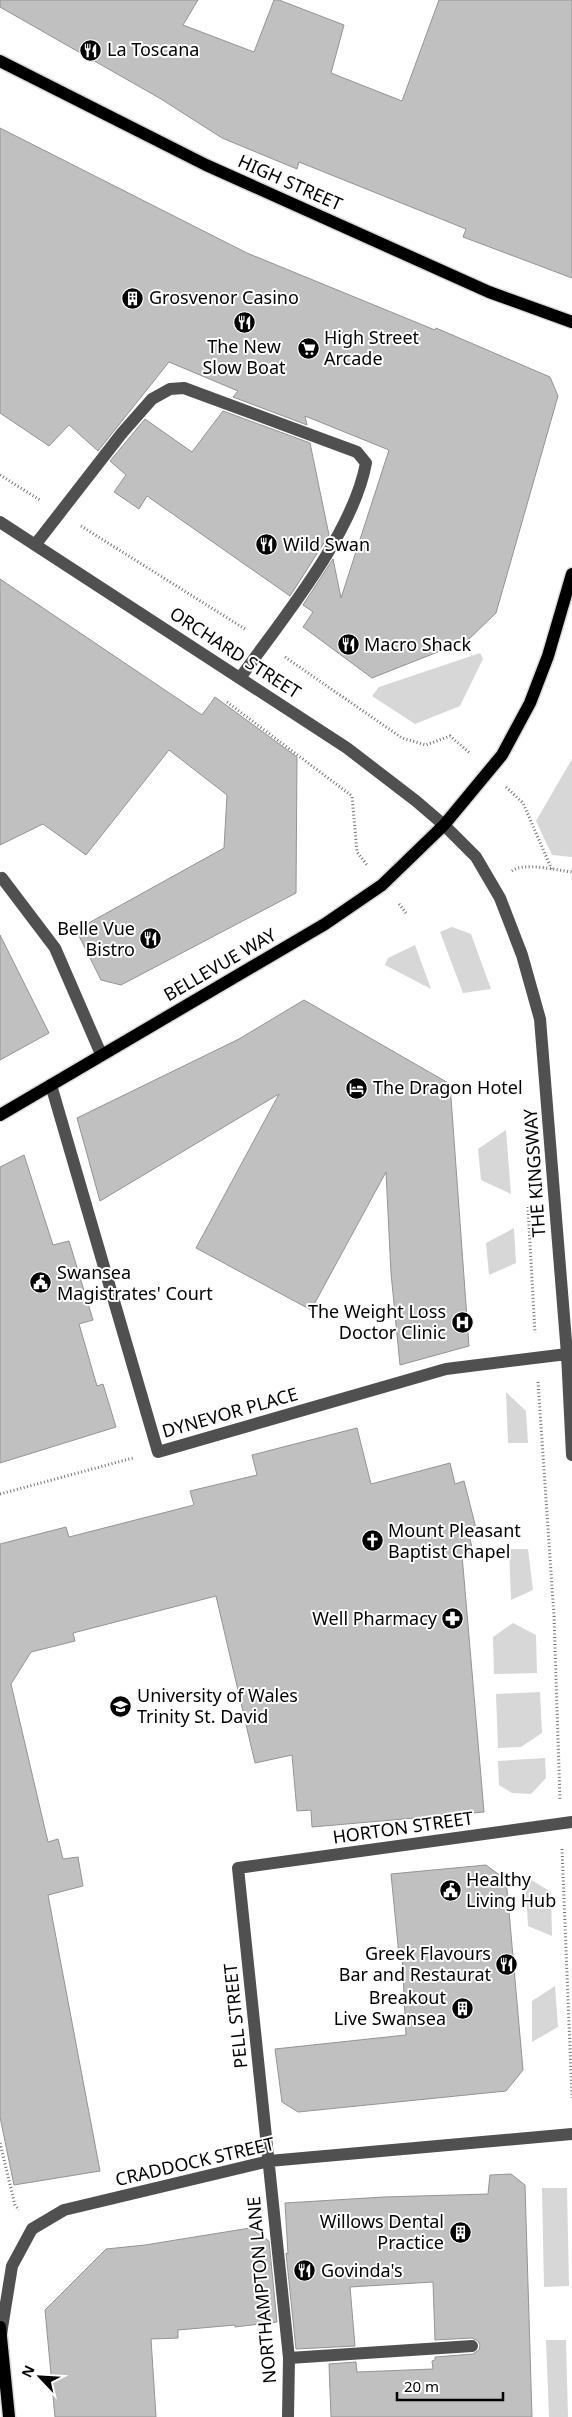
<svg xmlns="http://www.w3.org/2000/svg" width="572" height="2417" viewBox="0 0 572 2417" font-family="'Noto Sans',sans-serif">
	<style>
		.green { fill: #d7d7d7 }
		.building { fill: #c0c0c0; stroke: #949494 }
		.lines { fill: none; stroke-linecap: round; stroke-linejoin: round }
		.major-casing { stroke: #dbdbdb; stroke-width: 15 }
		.path { stroke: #727272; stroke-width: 3; stroke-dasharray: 1 2.5; stroke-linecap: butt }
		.minor { stroke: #505050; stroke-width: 12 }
		.major { stroke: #000; stroke-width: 12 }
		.labels { text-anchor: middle; stroke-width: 4; stroke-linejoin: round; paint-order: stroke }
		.poi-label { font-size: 18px; fill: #000; stroke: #fff; text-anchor: start }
		.street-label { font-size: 18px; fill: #000; stroke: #fff }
	</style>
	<rect width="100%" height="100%" fill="#fff"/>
	<!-- green -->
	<path class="green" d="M480,653L483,659L460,706L415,724L372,696L379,687Z
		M572,759V857L552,855L536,821Z
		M452,927L471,934L491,989L463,993L440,932Z
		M415,945L431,989L385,965L388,958Z
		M506,1130L511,1194L481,1180L478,1149Z
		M514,1228L516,1263L489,1275L486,1243Z
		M506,1392L526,1411L528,1443H508Z
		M509,1549H528L533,1590L511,1600Z
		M513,1623L536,1635L537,1673L494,1674L493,1637Z
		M540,1692L542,1733L521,1747L498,1748L496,1694Z
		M545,1758L546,1778L531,1794L512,1793L499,1785L498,1761Z
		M525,1876L551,1892L552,1936L528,1926Z
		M555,1986L558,2027L532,2042V2001Z
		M542,2188H567L569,2286L544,2287Z
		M546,2340H566L568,2417H549Z"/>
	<!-- building -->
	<path class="building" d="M0,0H198L183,25L254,52L274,0H279L344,25L331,73L402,101L439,0H572V278L463,237L466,229L299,162L297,169L222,138L161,99L0,7Z
		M0,128L247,253L435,330L436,328L550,377L558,396L496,613L468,640L372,678L303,627L313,612L303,605L333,559L341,598L389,450L305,416L307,425L233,397L238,391L169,362L98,451L69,425L49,446L0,413Z
		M223,411L310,443L329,535L290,596L147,496L139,509L114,492L126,475L110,461L145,419L192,452Z
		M0,579L202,715L215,697L297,757L296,893L121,985L101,980L76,930L224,848L227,795L169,750L86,855L43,824L0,845Z
		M0,935L49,1033L0,1060Z
		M304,1000L450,1084L469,1346L400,1365L391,1273L386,1172L311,1310L196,1248L279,1094L100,1201L77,1118L239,1039Z
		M24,1155L53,1245L69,1241L93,1320L79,1324L97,1386L103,1384L116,1427L0,1463V1167Z
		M357,1428L371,1484L450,1463L455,1484L464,1481L476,1528L468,1530L473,1552L462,1555L484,1812L312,1827L311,1810L297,1811L292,1755L255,1763L216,1596L73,1633L75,1641L31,1652L11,1684L48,1842L58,1839L63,1859L78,1857L83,1886L48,1895L100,2171L14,2185L0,2117V1544L66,1527L69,1537L194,1505L190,1491L257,1475L252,1455Z
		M486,1865L506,1880L508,1900L523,2070L506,2091L298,2112L282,2102L275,2049L406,2035L402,1955H399L391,1874Z
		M511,2174L525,2185L532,2417H331L329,2364L356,2362L357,2372L433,2369L432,2361L435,2360V2357L473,2354L479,2350L480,2345L478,2341L472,2338L435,2340L433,2282L350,2287L355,2346L296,2349L286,2253L288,2254L285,2203L384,2197L488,2194L490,2175Z
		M250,2228L269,2241L277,2322L235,2327V2325L178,2330V2338L151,2339L156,2417H55L45,2310L106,2249L145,2245Z"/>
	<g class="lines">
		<defs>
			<path id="major" d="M0,61L206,165L489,292L572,322
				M0,1115L325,924L382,885L444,825L502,755L530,703L548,656L572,574
				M0,2327L9,2417"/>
		</defs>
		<!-- major casing -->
		<use href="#major" class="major-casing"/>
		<!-- path -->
		<path class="path" d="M0,475L40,500
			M81,526L245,629
			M285,657L402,738L426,745L450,736L471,754
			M227,702L352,796L357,852L367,865
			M506,787L523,803L552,870
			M512,871C523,862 557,870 572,872
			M399,904L406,913
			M528,1207L535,1333
			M538,1382L554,1616L560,1800
			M0,1494L133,1458
			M562,1849L572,2098
			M0,2143L15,2205L19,2210"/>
		<!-- minor -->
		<path class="minor" d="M0,522L347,748L416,801L444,825L476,857L500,898L522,955L540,1019L567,1354L572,1455
			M35,545L122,433L152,399L170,389L184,388L357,452L366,463C353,534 282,619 240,678
			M0,879L2,878L55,948L101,1054
			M51,1085L158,1452L446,1369L567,1354
			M1,2334L12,2266L32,2229L64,2210L269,2161L572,2134
			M289,2358L472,2346
			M288,2417L289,2358L238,1868L572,1822"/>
		<!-- major -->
		<use href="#major" class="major"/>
	</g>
	<!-- icons -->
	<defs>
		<symbol id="restaurant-disc" viewBox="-11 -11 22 22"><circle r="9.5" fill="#000" stroke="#fff"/><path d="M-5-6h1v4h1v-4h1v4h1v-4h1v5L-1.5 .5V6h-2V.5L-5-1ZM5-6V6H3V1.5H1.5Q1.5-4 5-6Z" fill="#fff"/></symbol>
		<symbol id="building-disc" viewBox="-11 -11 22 22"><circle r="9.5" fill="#000" stroke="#fff"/><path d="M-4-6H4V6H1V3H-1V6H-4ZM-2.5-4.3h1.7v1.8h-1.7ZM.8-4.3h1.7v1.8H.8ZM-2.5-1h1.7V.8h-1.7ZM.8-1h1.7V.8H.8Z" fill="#fff"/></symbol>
		<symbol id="supermarket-disc" viewBox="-11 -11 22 22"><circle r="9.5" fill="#000" stroke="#fff"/><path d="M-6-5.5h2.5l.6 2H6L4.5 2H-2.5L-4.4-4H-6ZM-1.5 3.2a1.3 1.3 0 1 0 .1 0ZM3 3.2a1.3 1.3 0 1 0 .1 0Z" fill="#fff"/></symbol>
		<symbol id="hotel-disc" viewBox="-11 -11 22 22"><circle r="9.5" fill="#000" stroke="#fff"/><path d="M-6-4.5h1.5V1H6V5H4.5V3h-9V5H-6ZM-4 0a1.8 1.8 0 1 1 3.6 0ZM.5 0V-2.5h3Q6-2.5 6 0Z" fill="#fff"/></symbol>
		<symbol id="civic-disc" viewBox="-11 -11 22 22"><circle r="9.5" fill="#000" stroke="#fff"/><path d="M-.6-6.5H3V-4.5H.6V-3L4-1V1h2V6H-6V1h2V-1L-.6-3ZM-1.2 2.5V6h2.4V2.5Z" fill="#fff"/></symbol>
		<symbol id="hospital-disc" viewBox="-11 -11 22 22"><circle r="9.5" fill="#000" stroke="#fff"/><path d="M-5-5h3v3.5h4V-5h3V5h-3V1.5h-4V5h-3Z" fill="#fff"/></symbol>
		<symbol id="church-disc" viewBox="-11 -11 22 22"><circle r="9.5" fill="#000" stroke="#fff"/><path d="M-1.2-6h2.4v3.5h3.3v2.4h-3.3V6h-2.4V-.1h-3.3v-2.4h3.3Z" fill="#fff"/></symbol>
		<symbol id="pharmacy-disc" viewBox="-11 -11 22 22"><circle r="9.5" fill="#000" stroke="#fff"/><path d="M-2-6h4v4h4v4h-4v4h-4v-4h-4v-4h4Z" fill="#fff"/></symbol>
		<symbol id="university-disc" viewBox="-11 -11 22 22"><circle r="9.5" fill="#000" stroke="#fff"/><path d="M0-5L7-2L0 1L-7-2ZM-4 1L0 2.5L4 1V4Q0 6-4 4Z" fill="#fff"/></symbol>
	</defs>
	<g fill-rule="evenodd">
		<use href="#restaurant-disc" x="78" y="38" width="25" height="25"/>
		<use href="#building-disc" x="120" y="286" width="25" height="25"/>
		<use href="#restaurant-disc" x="232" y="310" width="25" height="25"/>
		<use href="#supermarket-disc" x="296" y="336" width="25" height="25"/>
		<use href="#restaurant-disc" x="254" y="532" width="25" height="25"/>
		<use href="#restaurant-disc" x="336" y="632" width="25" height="25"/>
		<use href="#restaurant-disc" x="138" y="926" width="25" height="25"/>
		<use href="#hotel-disc" x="344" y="1076" width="25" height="25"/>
		<use href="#civic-disc" x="28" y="1270" width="25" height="25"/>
		<use href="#hospital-disc" x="450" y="1310" width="25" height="25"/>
		<use href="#church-disc" x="360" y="1528" width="25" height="25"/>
		<use href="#pharmacy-disc" x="440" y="1606" width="25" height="25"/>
		<use href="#university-disc" x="108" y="1694" width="25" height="25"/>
		<use href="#civic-disc" x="438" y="1878" width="25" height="25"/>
		<use href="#restaurant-disc" x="494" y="1952" width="25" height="25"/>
		<use href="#building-disc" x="450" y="1996" width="25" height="25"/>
		<use href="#building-disc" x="448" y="2220" width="25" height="25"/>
		<use href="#restaurant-disc" x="292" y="2258" width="25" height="25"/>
	</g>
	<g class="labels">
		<!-- poi labels -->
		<g class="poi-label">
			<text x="107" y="56">La Toscana</text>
			<text x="149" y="304">Grosvenor Casino</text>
			<text x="324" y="344">High Street<tspan x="324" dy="21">Arcade</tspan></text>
			<text x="244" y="353" text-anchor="middle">The New<tspan x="244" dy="21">Slow Boat</tspan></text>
			<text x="283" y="551">Wild Swan</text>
			<text x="364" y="651">Macro Shack</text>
			<text x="135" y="935" text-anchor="end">Belle Vue<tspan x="135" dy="21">Bistro</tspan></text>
			<text x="373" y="1094">The Dragon Hotel</text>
			<text x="57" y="1279">Swansea<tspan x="57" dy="21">Magistrates' Court</tspan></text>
			<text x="446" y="1318" text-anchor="end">The Weight Loss<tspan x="446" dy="21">Doctor Clinic</tspan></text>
			<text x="388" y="1537">Mount Pleasant<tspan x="388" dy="21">Baptist Chapel</tspan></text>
			<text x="437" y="1625" text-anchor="end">Well Pharmacy</text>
			<text x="137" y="1702">University of Wales<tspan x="137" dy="21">Trinity St. David</tspan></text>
			<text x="466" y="1886">Healthy<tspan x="466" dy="21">Living Hub</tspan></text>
			<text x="491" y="1960" text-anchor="end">Greek Flavours<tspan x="491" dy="21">Bar and Restaurat</tspan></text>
			<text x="446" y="2004" text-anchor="end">Breakout<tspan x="446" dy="21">Live Swansea</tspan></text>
			<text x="444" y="2228" text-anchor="end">Willows Dental<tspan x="444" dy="21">Practice</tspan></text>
			<text x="321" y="2277">Govinda's</text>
		</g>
		<!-- street labels -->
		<g class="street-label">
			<text transform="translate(290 183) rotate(24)" y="6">HIGH STREET</text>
			<text transform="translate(235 653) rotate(33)" y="6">ORCHARD STREET</text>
			<text transform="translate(220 965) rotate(-30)" y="6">BELLEVUE WAY</text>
			<text transform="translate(535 1173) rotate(-94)" y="6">THE KINGSWAY</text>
			<text transform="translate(230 1413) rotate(-16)" y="6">DYNEVOR PLACE</text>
			<text transform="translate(403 1828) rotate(-8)" y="6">HORTON STREET</text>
			<text transform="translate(236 2016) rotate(-96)" y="6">PELL STREET</text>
			<text transform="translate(195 2162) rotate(-13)" y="6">CRADDOCK STREET</text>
			<text transform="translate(262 2290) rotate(-95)" y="6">NORTHAMPTON LANE</text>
		</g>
	</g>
	<!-- north arrow -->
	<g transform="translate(40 2377) rotate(295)" stroke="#ffffff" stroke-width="4" paint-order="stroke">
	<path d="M0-4L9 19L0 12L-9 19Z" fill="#000000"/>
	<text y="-8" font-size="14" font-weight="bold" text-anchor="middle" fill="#000000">N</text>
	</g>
	<!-- scale -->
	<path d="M397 2392v8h106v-8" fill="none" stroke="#000000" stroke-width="2.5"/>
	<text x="404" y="2392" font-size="15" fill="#000000" stroke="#ffffff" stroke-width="4" paint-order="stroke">20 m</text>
</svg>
